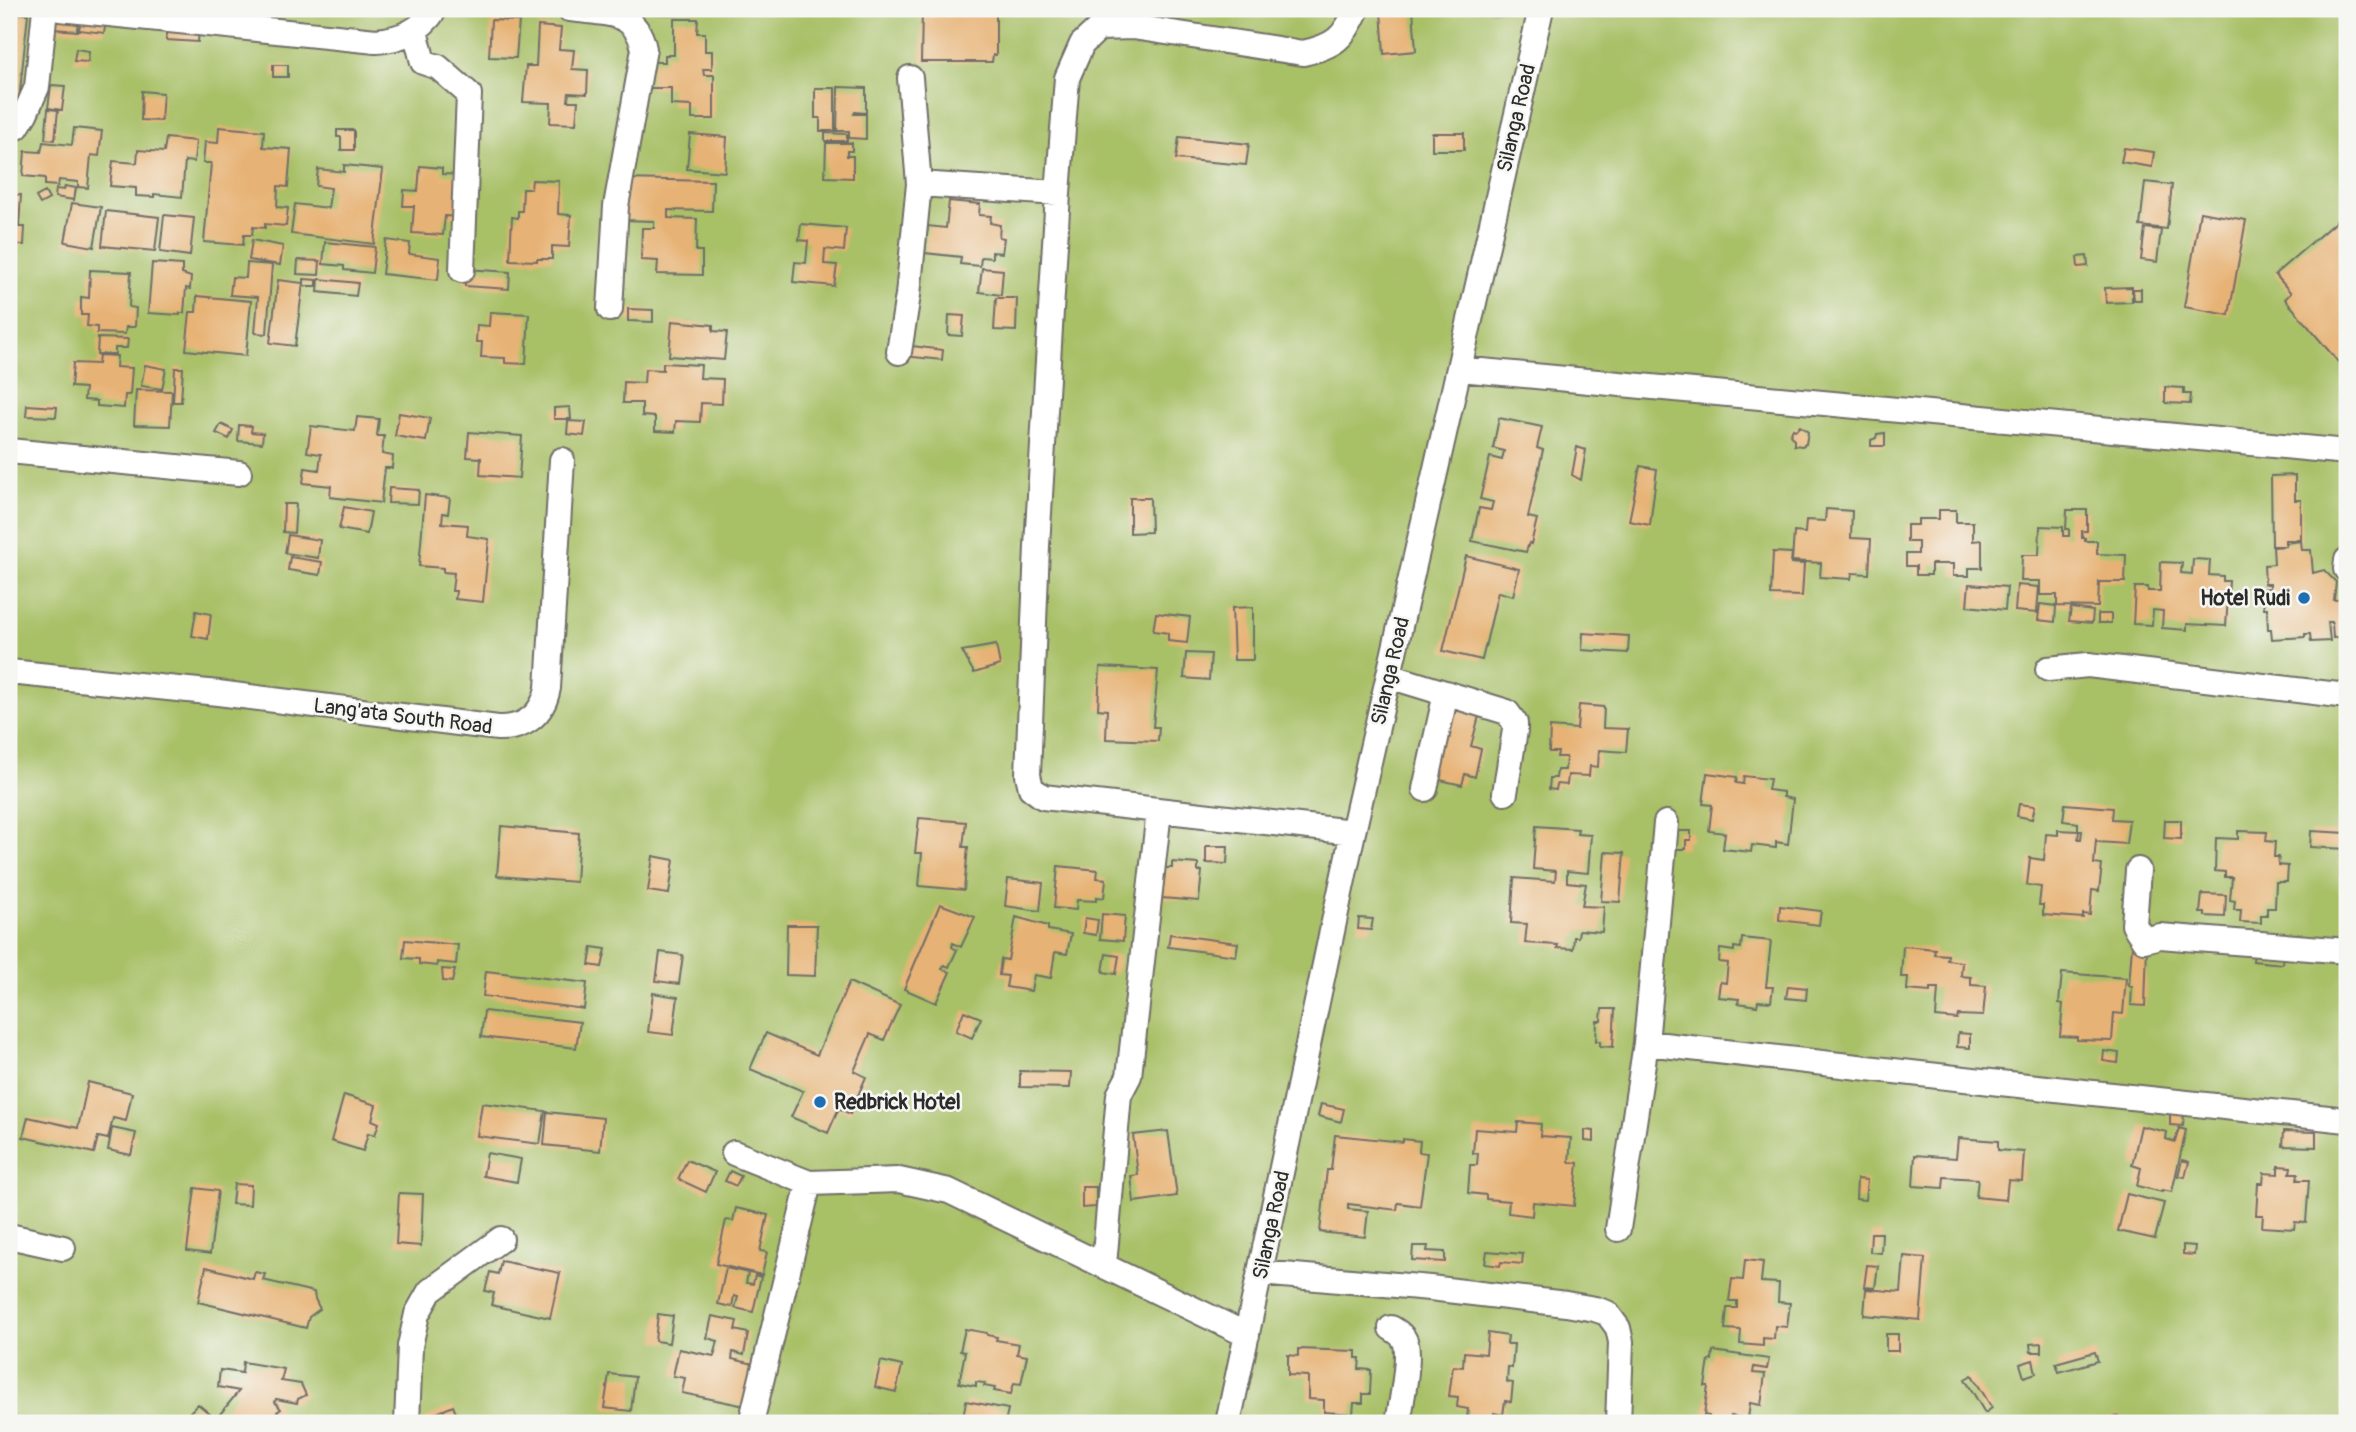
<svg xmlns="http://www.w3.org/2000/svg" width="2356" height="1432" viewBox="0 0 2356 1432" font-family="Pangolin,sans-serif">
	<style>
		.green { fill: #a8c066; stroke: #6a7648; stroke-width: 2 }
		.building { fill: #e7b275 }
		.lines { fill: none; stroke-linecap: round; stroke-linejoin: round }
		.minor-casing { stroke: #716e67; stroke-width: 28 }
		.minor { stroke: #fff; stroke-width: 24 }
		.poi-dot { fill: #1f6fb2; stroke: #f6f6f2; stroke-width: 2.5 }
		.labels { text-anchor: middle; stroke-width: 5; stroke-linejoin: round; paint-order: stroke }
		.street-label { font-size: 21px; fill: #2b2b2b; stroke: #f6f6f2 }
		.poi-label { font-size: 21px; font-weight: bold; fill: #2b2b2b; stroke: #f6f6f2; text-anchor: end }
	</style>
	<rect width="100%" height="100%" fill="#f6f6f2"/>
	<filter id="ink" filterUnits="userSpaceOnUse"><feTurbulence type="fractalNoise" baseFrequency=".0143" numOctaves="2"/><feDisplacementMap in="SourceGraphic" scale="14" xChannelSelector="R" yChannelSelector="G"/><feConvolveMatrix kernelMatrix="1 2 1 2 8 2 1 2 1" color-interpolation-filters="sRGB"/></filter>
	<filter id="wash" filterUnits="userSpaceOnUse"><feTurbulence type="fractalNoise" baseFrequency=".00686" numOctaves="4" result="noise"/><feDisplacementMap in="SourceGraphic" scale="28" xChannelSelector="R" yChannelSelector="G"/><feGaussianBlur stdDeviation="1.57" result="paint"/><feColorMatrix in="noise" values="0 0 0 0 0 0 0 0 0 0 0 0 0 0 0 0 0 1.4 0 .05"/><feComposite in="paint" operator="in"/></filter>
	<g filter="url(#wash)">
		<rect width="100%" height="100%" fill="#f2ead6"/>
		<!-- green -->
		<path class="green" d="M9,9H2347V1423H9Z"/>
		<g id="blocks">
			<!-- building -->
			<path class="building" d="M922,9H964V14H996V55H993L992,62H921Z
				M1413,9L1416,51L1384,54L1381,11Z
				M16,13L28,14L17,120L9,119V74Z
				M56,15L78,17L77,31L54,29Z
				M81,18L106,21L104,33L79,30Z
				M674,19H698L697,33H705V51H712V69H703L704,75H714V119H692V106L671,105V88H650L651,62H665V55H674Z
				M491,20L519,21L516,58L489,57Z
				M538,26L561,28L559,49L574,50L572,69L588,70L587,94L569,93L568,101H578L576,124L550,123L551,103L523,102L526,66H536Z
				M166,28L199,30L198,42L166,40Z
				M76,49L89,51L88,62L74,61Z
				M273,65H288V77H273Z
				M51,85L65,86L62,110L48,108Z
				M838,87L866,88V113L855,112L854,114H866V139L849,138V131H837Z
				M815,88H835V131H820V118H815Z
				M142,91L163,93L161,121L141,120Z
				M48,109L58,110L55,140L45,139Z
				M219,127L264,131L263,147L291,149L288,187L278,186L277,207L288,208L286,226L265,224V228L253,227L252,235H244L243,245L204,242L211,163H203L205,142L218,143Z
				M74,128L102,131L99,156L91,155L88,188L78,187V182L59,180L58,186L45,185V178L23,176L25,151L41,152L43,142L72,145Z
				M337,130H354V150H341V137H337Z
				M825,133L847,134V141H825Z
				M1432,133H1464V150H1432Z
				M690,134L727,137L725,172L687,169Z
				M1179,137L1249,144L1246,165L1176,159Z
				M166,138L196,141L194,162L185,161L182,197L154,194V197L136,196V188L110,186L113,161L137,163L138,150L164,152Z
				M826,143H852V151H847V156H853V178L825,177Z
				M2124,148L2154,152L2152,167L2121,162Z
				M344,165L383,169L374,244L291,234L295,204L328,208L331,188L316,186L318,169L344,172Z
				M420,166L442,168V174L463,175L459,217L445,216L443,235L412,233L414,206H403L404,190L418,191Z
				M624,179L713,181L712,211L668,210V218L697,219L696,251H702V275L657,274L658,261L641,260L642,228H654V221L623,220Z
				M532,180L559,181L558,214L571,215L569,247L552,246V259H537V261L510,260L512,217L518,218V211H522L523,189H531Z
				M2145,182L2172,185L2167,229L2140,226Z
				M65,186L76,188L74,200L55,197L56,189L64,190Z
				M45,192L49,199L40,204L36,197Z
				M9,194L21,195L19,227H25L24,245L9,244Z
				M949,201L980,204L979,215L991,216L990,223L1000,225L999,237L1004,238L1002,253L992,252V258L981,257L980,266L960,264L961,257L925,253L928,226L946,228Z
				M72,203L101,207L94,247L65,242Z
				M106,211L159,217L155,251L102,246Z
				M2200,212L2246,220L2229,315L2184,307Z
				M2347,212V356L2339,363L2285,299L2291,293L2275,274Z
				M164,215L194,218L190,256L160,252Z
				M801,224L846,228L844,251L825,249L824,264L837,265L834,286L793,282L795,262L806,263L808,241L799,240Z
				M2145,228L2161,230L2157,262L2141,260Z
				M252,240L283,246L280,265L249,260Z
				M386,240L410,243L409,254L440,258L438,280L382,274Z
				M325,242L375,247L372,273L344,270V266L323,264Z
				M2087,256L2088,266L2078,267L2077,257Z
				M298,260L320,261L319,275L297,274Z
				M152,263L182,265V274L191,277L190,289L186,288L184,313H180V315L148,313Z
				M247,263L272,265L267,334L255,333L258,297L230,295L232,277L246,278Z
				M982,268L1003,270L1001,295L979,292Z
				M466,269L510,272L509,289L465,286Z
				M90,270L131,272L129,307L136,308L135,327H126L125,334L97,333V327L87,326L88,315H81V297L89,298Z
				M304,279L317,280V286H304Z
				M319,279L358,283L356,296L318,292Z
				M278,280L303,283L295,346L270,343Z
				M2132,287V302L2106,303L2105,288Z
				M2133,289H2141V300H2134Z
				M197,296L251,301L246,356L186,350L190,312H196Z
				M996,298H1017L1016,331L994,330Z
				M628,309L653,310V322L628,321Z
				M490,312L529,314L526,364L505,363V358L481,357L482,342H476L477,325L489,326Z
				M949,315L964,316L962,336L948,335Z
				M672,321L713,325V331L727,332L724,360L669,356Z
				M98,338L128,339L127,348H115V354H97Z
				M905,345L943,350L942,360L904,356Z
				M99,355L117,356L116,367L132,368L130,395H125L124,408L97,406V401L84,400L85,388L71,387L73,363L98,364Z
				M663,363L701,365L700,378L723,379L722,404L701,403L700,422L676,421L675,432L655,431V417L642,416V403H623L624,382L644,383L645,369L663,370Z
				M145,365L166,369L162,389L141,386Z
				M175,368H183L181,402H173Z
				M2165,387L2184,388V394H2191L2190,404L2165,403Z
				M136,390L172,391L170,426L134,425Z
				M27,405L57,407L56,417L26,416Z
				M570,407L571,419H554V408Z
				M399,413L430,418L426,441L395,436Z
				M357,417L379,419L377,436H384L382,454L393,456L392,468H385L381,503L330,497L331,486L303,483L305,468L319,470L321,454L307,452L311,426L355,431Z
				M1499,418L1542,427L1537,448L1543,450L1528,517L1537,519L1531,544L1529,543L1526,552L1472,541L1479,508L1491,510L1493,502L1480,499L1490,457L1502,460L1504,451L1493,448Z
				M568,421L586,422L584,436L567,434Z
				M221,424L233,430L229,439L216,433Z
				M239,425L252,426L251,432L263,433L262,443L238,441Z
				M1800,426L1808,432L1806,444L1802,446L1794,445V440L1790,435L1793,429L1796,430Z
				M469,432L522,436L519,478L480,475L481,458L467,457Z
				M1885,433V446H1871V440L1876,438L1877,434Z
				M1577,447L1586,450L1581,480L1572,475Z
				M1640,466L1657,469L1650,525L1629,521Z
				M2295,475V500H2301V540H2285V543L2301,541L2302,550H2311L2313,573L2324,570L2336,582L2334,600L2347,599V636L2333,638L2332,622H2328L2330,641L2311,642L2310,634H2305V637L2272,639L2271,629H2268L2267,608H2264L2262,589L2270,588V584H2265L2264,565L2274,564L2273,547L2287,546H2272L2271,476Z
				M389,488L419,490L418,504L388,503Z
				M425,495L450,498L448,514L443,513L442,523L468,525L467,536L489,539L483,602L455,599L456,591H452L454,573L443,572V568L419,566Z
				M1130,498H1150L1151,532L1130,533Z
				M284,504H296L294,533L283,532Z
				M344,507L371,512L367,534L339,529Z
				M1826,509L1852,511L1851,538L1871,539L1869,574L1852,573L1851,579L1820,577L1821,563L1792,561L1794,532L1805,533L1806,520L1825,521Z
				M1939,510H1956V522H1973V541L1982,540V568H1969V576H1953V564H1931V575H1916V566H1906V554H1918V542H1907V525H1918V519H1939Z
				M2067,510H2087V531H2082V538H2085V541H2097V554L2126,555L2125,582H2099L2098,607L2057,606V595H2040V581H2021L2022,555H2039L2040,526L2063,527V536H2069V529H2066Z
				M288,535L320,540L318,558L285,553Z
				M1773,552L1792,553L1791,563L1804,564L1802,596L1771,595Z
				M1466,556L1519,569L1513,596L1498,592L1482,660L1443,651Z
				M290,557L322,562L320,575L288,570Z
				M2193,559L2210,560L2209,575L2223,576V581H2229L2226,626L2187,624V630L2162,628L2163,611L2153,610L2152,625L2133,624L2135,587H2148V591H2160L2161,562L2182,563L2181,573L2192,574Z
				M1969,584L2007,587L2005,610L1967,606Z
				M2017,585L2039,587L2037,613L2015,611Z
				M2040,604L2056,606L2055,622L2038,620Z
				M1253,607V660H1234L1232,608Z
				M2071,608L2093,611L2092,623L2069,621Z
				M196,611L211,614L208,639L192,636Z
				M1156,613L1190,617L1187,643L1168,641V633L1153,631Z
				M2098,614H2111V623H2098Z
				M1583,633L1629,636L1628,653L1582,650Z
				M996,645L1000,665L974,673L962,651Z
				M1186,653L1211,654L1209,680L1184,678Z
				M1100,667L1158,670L1153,727H1159L1158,741L1106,739L1107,710L1098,709Z
				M1579,705L1604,707L1603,728L1628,729L1626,752L1599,750L1598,767L1590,766L1589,776L1568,775L1567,785L1557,784L1556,790L1549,789L1550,778H1556L1557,770H1565L1566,757H1557L1558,752H1549L1550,727L1577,729Z
				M1445,707L1479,716L1471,746L1481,749L1475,777L1465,774L1462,785L1427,777Z
				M1707,773L1737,777L1736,783L1743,784L1744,776L1770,779L1768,790L1783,792V797L1793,799L1788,844L1776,842V848L1752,845L1751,852L1723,849L1725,833L1709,831L1712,805L1703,804Z
				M2019,804L2035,806L2032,819L2017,816Z
				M2065,804L2113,808L2112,819L2129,820L2126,844L2098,842L2096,840L2094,864L2102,865L2099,891L2092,890L2090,915L2083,914V918L2043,915V905H2039L2041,887L2027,885L2030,858L2044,860L2046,834L2058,835V830L2079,831L2078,839H2081L2082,831L2078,830V823L2063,821Z
				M919,818L966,822L963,847H968L964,890L919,886L922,853H915Z
				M2165,820H2181V839L2164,838Z
				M501,826L579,833L576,882L497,876Z
				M1536,826L1578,829L1577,834L1591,835L1588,873L1567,871V882L1586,884L1582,906L1604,907L1602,932L1579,930L1578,937H1574L1573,949L1557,948L1558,945L1525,943L1527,924L1511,923L1514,878L1555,881L1556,871L1533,869Z
				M1676,831H1691V840H1686V849H1676Z
				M2238,831L2267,832L2266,841L2275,842L2274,857H2279L2278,865L2288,866L2287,882H2276L2275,908H2267V915H2261V923L2240,922L2241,910H2234L2235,901L2230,900L2232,877H2225V872L2215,871L2216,838L2238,839Z
				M2311,831L2347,833L2346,849L2310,847Z
				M1206,846H1228L1227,864L1206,863Z
				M1605,852L1624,853L1620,902L1601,901Z
				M653,856L674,860L669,894L648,891Z
				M2341,856H2347V876L2340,877Z
				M1172,862L1198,864V871H1202L1199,901L1162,898L1165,868H1172Z
				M1058,866L1098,870L1097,878L1106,879L1104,898L1096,897V901L1077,900L1076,910L1054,908Z
				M1008,879L1043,883L1040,911L1005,906Z
				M2202,894L2226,895L2225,917L2205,916V913H2200Z
				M940,904L975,917L961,947L953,943L952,947L957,950L949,967L944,965L942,969L950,972L936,1003L904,989Z
				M1780,906L1821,911L1819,925L1779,920Z
				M1102,914L1125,916L1123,941L1100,939Z
				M1016,917L1048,926V930L1071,934L1067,954L1055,952L1051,978L1034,975L1031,991L1006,987L1008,976L999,975L1001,959L1008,960Z
				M1085,918L1098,920L1096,935L1083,933Z
				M1359,918L1373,919L1371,930L1358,929Z
				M787,925H817L815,976L786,975Z
				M1170,934L1238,943L1236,956L1168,947Z
				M1742,938L1771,941L1766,987H1773L1771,1002L1758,1001L1757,1006L1738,1003L1739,999L1718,997L1720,982L1726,983L1728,963L1719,962L1720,949L1734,951V947L1741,948Z
				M405,940L458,945L456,964L437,962V966L419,964V959L403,958Z
				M2132,945L2147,946L2145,1006L2131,1005L2132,987L2129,986Z
				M1903,946L1935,949L1934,954L1948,955L1947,960L1962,962L1961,976L1971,977V985L1986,986L1983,1016L1958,1015L1957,1019L1936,1017L1938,988H1930V992L1907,990L1908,977H1901Z
				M592,947L606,949L602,967L589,965Z
				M2254,950L2283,953L2282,964L2253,961Z
				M660,952L683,955L679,984L656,981Z
				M1106,954L1119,956L1116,974L1103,972Z
				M442,969L455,970L452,982L443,981Z
				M486,971L587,983L584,1009L483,996Z
				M2062,973L2126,978L2123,1014L2114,1013L2112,1041L2077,1040V1037L2060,1036L2063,1004L2059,1003Z
				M849,982L900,1005L884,1040L870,1034L854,1071L866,1077L850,1114L839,1108L828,1133L791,1117L803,1091L750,1069L766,1033L817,1055Z
				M1788,986L1807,988L1806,1000L1786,998Z
				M653,993L678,997L673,1035L648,1032Z
				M1602,1009H1615L1613,1047L1600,1046V1041H1596L1597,1021H1601Z
				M484,1011L580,1022L576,1048L481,1037Z
				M964,1011L981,1018L972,1038L956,1031Z
				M1958,1033L1970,1034V1048L1957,1047Z
				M2104,1051L2119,1053L2118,1063L2103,1061Z
				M1020,1071L1071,1072L1070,1088L1020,1087Z
				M88,1082L132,1093L126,1121L113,1118L108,1139L98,1137L94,1153L23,1137L28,1117L78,1128Z
				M344,1095L376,1105L372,1120L379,1123L375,1135L368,1133L363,1151L331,1141Z
				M482,1103L545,1111L540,1144L477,1136Z
				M1321,1104L1344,1109L1341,1122L1318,1116Z
				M547,1112L603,1118L600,1151L544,1145Z
				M2170,1113H2184L2183,1126L2170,1125Z
				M1518,1122L1541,1124L1540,1136L1571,1138L1569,1162L1578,1163L1574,1206L1533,1202L1532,1216L1508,1213L1509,1201L1486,1199V1195L1468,1193L1470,1165H1477L1478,1153H1473L1475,1129L1517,1132Z
				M2141,1126L2167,1132L2166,1139L2175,1142L2179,1128L2186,1130L2172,1192L2162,1190V1192L2137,1186L2141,1168L2132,1165Z
				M112,1128L136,1133L131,1155L108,1150Z
				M1585,1130L1594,1131V1142L1585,1141Z
				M1168,1131L1177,1196L1134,1202L1131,1176L1138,1175L1133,1135Z
				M2284,1131L2316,1132V1147L2283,1146Z
				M1335,1135L1403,1142V1139L1420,1141L1419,1152L1427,1153L1420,1206L1398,1203L1397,1210L1348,1204V1209L1368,1211L1365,1237L1320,1232L1327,1170H1331Z
				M1958,1138L1998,1141V1150L2024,1152L2022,1181L2008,1180L2006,1200L1976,1197L1978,1179L1944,1177L1943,1188L1913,1186L1915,1155L1956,1158Z
				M487,1153L521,1159L517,1182L483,1176Z
				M687,1160L715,1172L706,1192L678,1179Z
				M2182,1160L2189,1162L2185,1177L2178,1176Z
				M2278,1166L2291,1167L2290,1173H2298L2297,1180H2309L2306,1223L2295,1222L2294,1229L2262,1227L2263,1215H2256L2258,1183H2263L2264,1173L2278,1174Z
				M730,1171L741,1176L736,1186L725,1181Z
				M1857,1179L1867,1180L1865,1200L1856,1199Z
				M234,1184L251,1185L250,1205L232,1204Z
				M1082,1187H1096V1207L1082,1208Z
				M195,1188L218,1191L210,1254L187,1251Z
				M399,1193L423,1194L421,1246L396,1244Z
				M2127,1194L2164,1203L2155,1239L2118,1231Z
				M736,1208L768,1215L760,1251L767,1252L762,1275L716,1264L726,1220L733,1221Z
				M1871,1233H1882L1881,1253L1870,1252Z
				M2183,1245L2195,1246L2194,1255L2183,1254Z
				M1413,1246H1428L1427,1251L1445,1252V1262L1412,1260Z
				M1487,1251L1523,1254L1522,1264L1501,1262L1500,1266L1485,1264Z
				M1904,1256L1925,1258L1920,1320L1864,1315L1866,1289L1901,1292Z
				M1745,1260L1763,1262L1761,1282L1779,1283L1778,1302L1790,1303L1787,1327L1775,1326L1774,1339L1763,1338V1346L1740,1344L1741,1330L1725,1329L1727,1308H1737V1301H1729L1732,1279L1743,1280Z
				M501,1261L560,1273L550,1318L491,1305L494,1293L485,1291L490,1272L498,1274Z
				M1867,1265L1878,1266L1875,1288L1864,1287Z
				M206,1267L253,1279L255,1272L265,1274L263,1280L314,1292L315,1299L320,1309L309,1317L306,1328L198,1302Z
				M726,1268L748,1273L746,1283L753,1284L755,1275L761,1277L753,1312L735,1308L738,1297L734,1296L732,1307L718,1304Z
				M658,1314L673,1316L669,1343L655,1341Z
				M712,1316L737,1321L735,1330L748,1333L744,1355L733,1352L732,1359L754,1364L745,1406L682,1393L685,1378L673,1376L679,1349L714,1356L718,1341L707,1338Z
				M965,1329L987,1333V1335L997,1337L996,1340L1019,1344L1017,1354L1027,1356L1021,1384L1014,1383L1011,1394L994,1391L995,1388L984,1386L985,1383L976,1382V1386L959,1383L965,1352L960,1351Z
				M1488,1333L1508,1336L1507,1344H1514L1512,1368L1508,1367L1507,1382L1513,1383L1511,1402L1505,1401L1503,1415L1494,1413L1493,1420L1467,1418L1468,1409L1457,1407L1458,1397L1449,1396L1453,1366L1463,1367L1464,1352L1486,1354Z
				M1886,1334H1898V1351H1886Z
				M2041,1343V1352H2031L2030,1344Z
				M1298,1349L1356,1351V1358H1360L1359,1369L1371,1370L1370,1394H1363V1403H1354L1353,1414L1324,1412V1400L1308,1399V1376L1288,1375V1355L1298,1356Z
				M1713,1351L1769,1359L1767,1369L1754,1367L1753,1373L1765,1374L1761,1405L1750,1403L1748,1419L1731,1416L1730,1423H1708L1709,1416L1704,1415L1708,1386H1705L1709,1360H1712Z
				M2095,1352L2098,1361L2059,1372L2056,1363Z
				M2033,1360L2036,1373L2024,1377L2020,1364Z
				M881,1361L902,1366L896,1392L875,1387Z
				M243,1362L284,1369L281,1381L301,1384L306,1395L298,1399L297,1403L276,1399L275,1402L281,1409L277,1412L287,1423H194L186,1416L198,1404L216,1419L239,1391L218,1387L220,1370L242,1373Z
				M609,1374L635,1377L631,1411L604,1408Z
				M1972,1375L1992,1408L1985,1413L1965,1379Z
				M966,1401L1008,1409L1005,1423H962Z
				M453,1406L460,1423H427L425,1418Z
				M2116,1416L2130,1420L2133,1423H2103Z"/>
		</g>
	</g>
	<g filter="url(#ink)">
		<use href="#blocks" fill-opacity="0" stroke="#716e67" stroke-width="2"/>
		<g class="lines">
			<defs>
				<path id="minor" d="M60,9L376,41C401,39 421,31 435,9
					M569,9C603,14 636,8 644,49L616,206L610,309
					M415,31L423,62L438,67L469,94L462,270
					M17,127L25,114L37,87L45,9
					M919,184L1058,193
					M899,352L908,295L919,184L910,78
					M1460,369L2347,452
					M9,451L239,473
					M2346,569L2347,560
					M2048,669L2088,665L2347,696
					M9,672L218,693L498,728C525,729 543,714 548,688L562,460
					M1389,676L1507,712L1515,723V730L1505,793
					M1425,789L1446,693
					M1353,832L1043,797L1031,788L1028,775L1037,546L1058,193L1067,78L1082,44L1099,28L1133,27L1303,53C1335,46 1344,38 1357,9
					M2138,870L2134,925L2144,940L2160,936L2347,951
					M1646,1043L2000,1083L2347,1120
					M734,1153L809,1183L899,1180L949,1191L1247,1335
					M1618,1229L1646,1043L1666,823
					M9,1236L63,1248
					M1104,1265L1119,1095L1129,1076L1159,811
					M1261,1273L1430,1288L1566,1304L1595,1309L1607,1313L1618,1328L1621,1342L1618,1423
					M1391,1328C1398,1332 1404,1336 1406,1344C1410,1362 1401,1404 1398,1423
					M407,1423L410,1346L417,1314L430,1291L501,1239
					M751,1423L809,1183
					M1228,1423L1353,832L1541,9"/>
			</defs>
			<!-- minor casing -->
			<use href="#minor" class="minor-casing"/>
			<!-- minor -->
			<use href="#minor" class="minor"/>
		</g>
	</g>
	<!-- markers -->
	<g class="poi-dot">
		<circle cx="2304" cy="598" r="7"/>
		<circle cx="820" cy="1102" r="7"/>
	</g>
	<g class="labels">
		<!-- street labels -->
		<g class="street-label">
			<text transform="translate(1516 118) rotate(-77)" y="7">Silanga Road</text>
			<text transform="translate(1390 671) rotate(-77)" y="7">Silanga Road</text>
			<text transform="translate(403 716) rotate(7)" y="7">Lang'ata South Road</text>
			<text transform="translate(1271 1225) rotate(-78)" y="7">Silanga Road</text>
		</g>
		<!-- poi labels -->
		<g class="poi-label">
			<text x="2290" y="605">Hotel Rudi</text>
			<text x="834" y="1109" text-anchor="start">Redbrick Hotel</text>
		</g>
	</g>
	<!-- margin -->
	<rect width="2356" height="1432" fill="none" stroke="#f6f6f2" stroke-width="35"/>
</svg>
